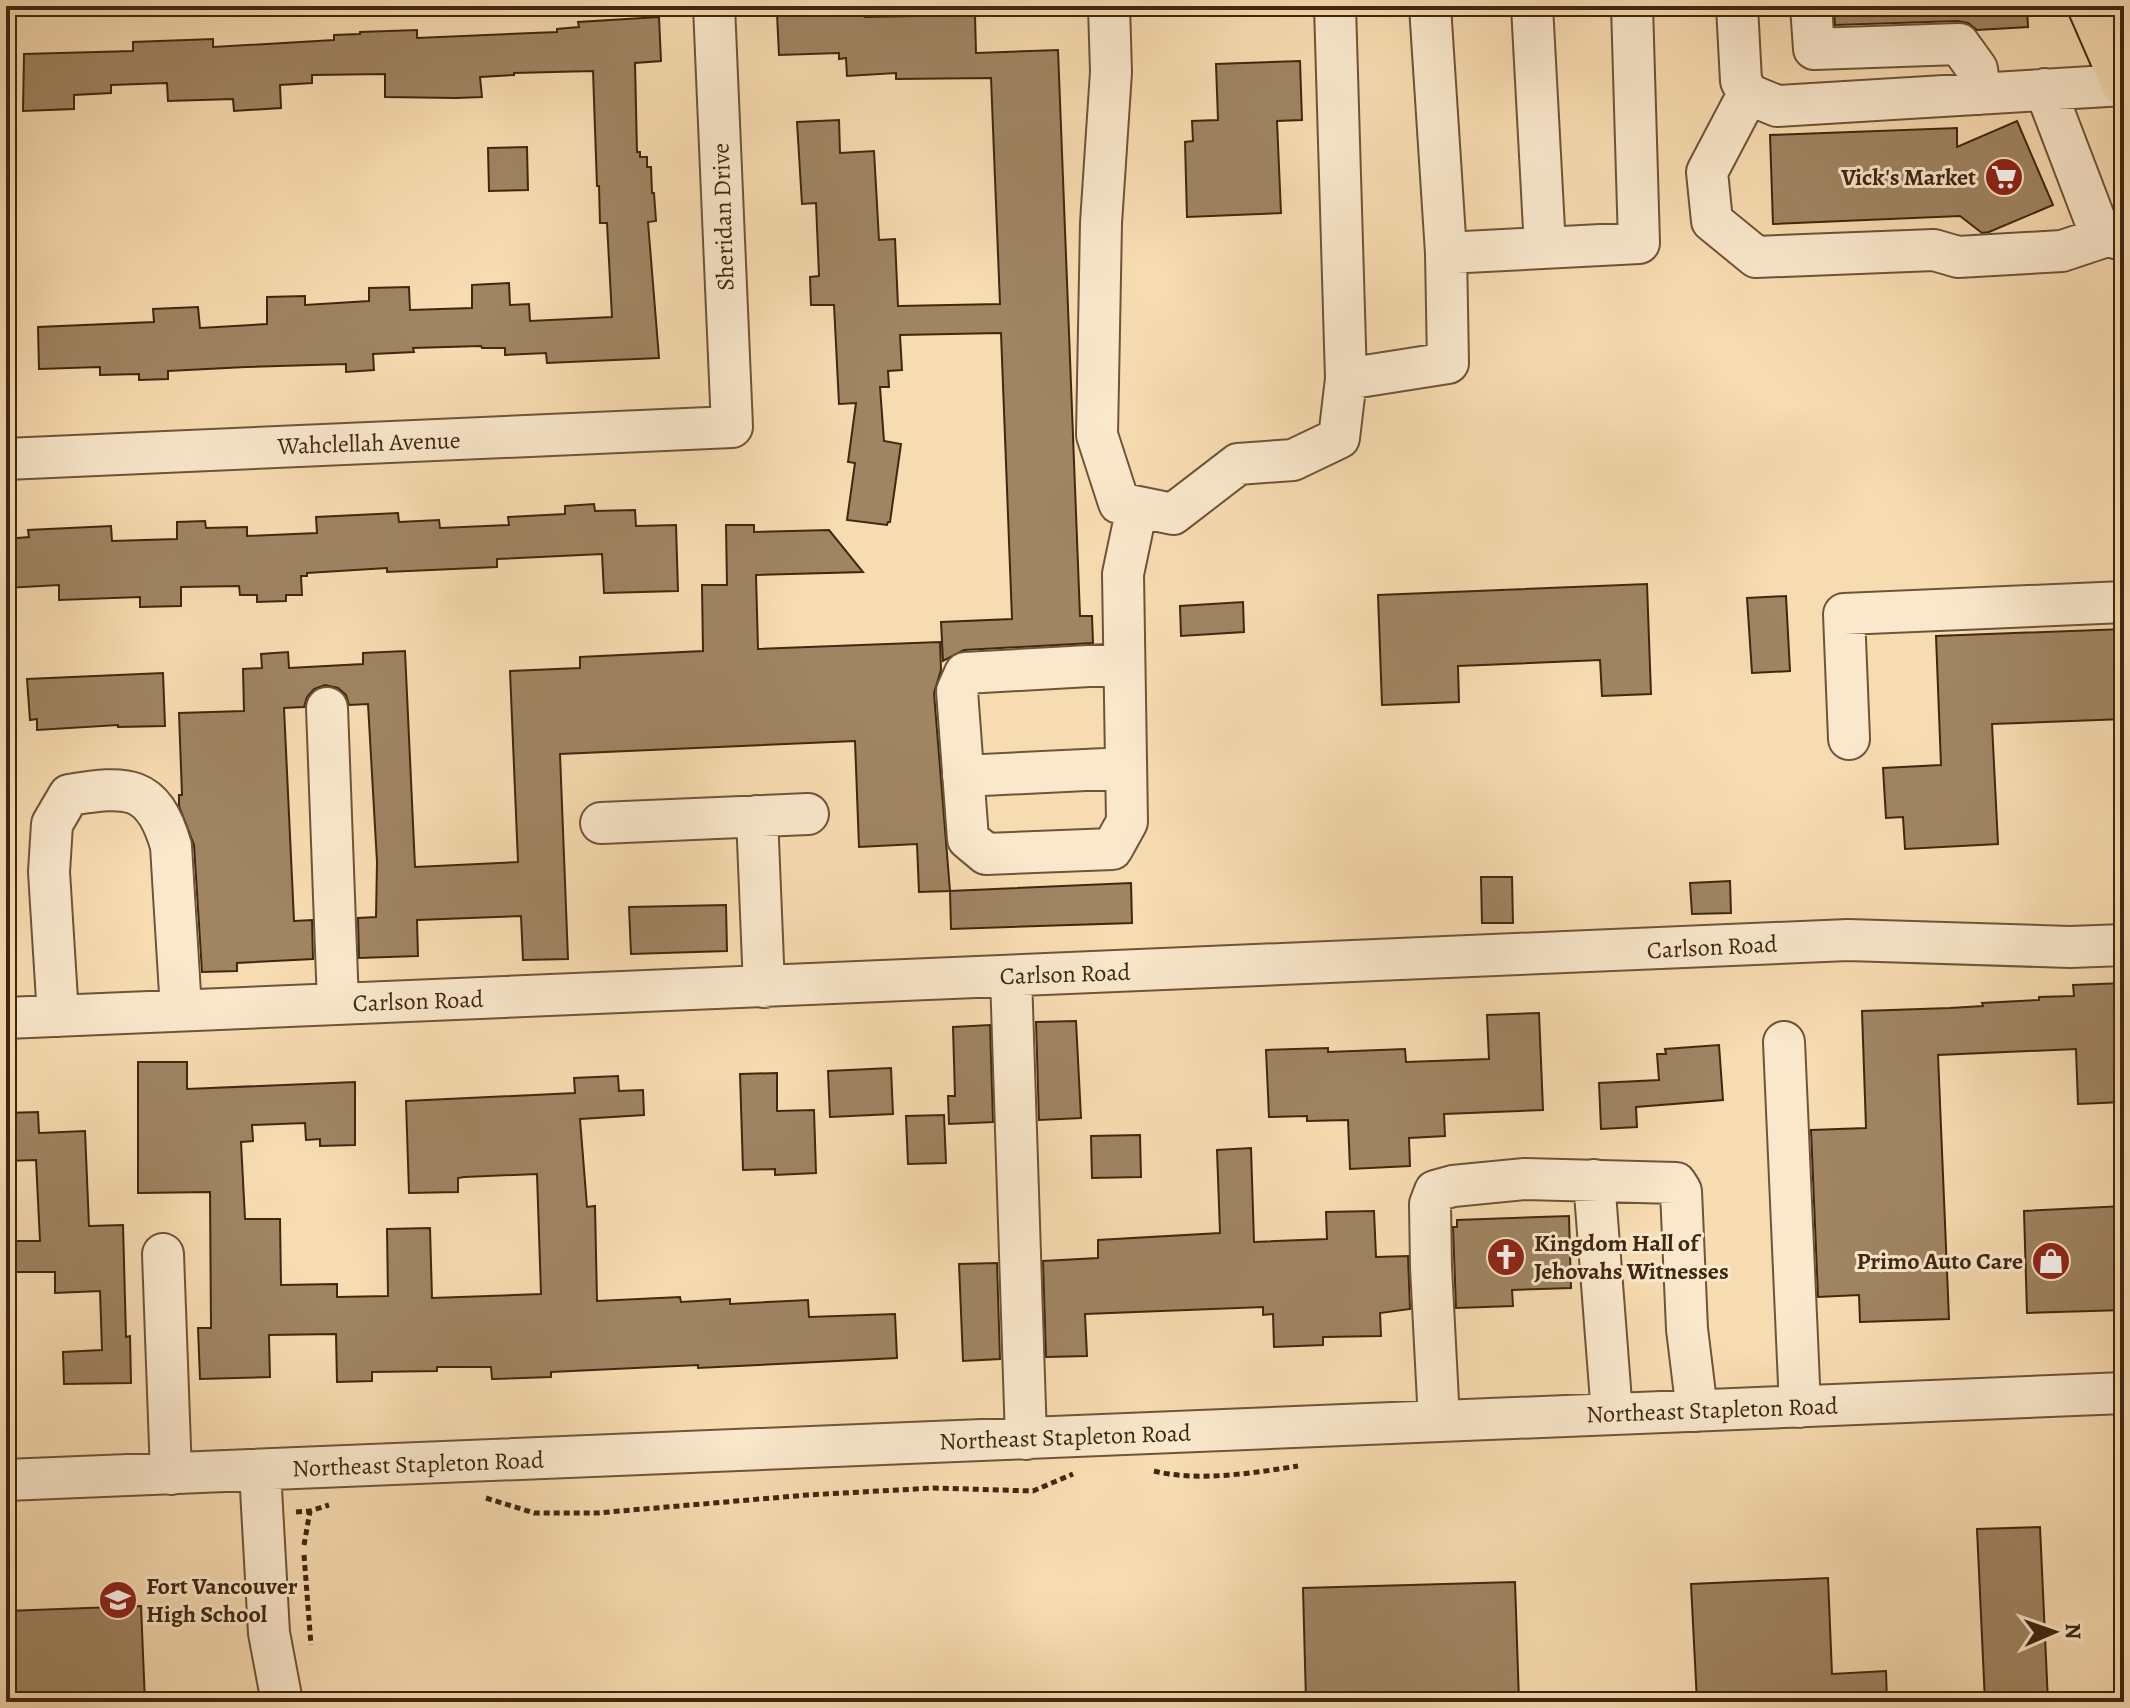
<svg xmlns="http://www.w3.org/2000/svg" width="2130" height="1708" viewBox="0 0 2130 1708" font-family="Alegreya,serif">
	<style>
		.building { fill: #a08563; stroke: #40270f; stroke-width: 2 }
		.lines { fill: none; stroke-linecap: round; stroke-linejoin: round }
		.minor-casing { stroke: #6e5438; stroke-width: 44 }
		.major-casing { stroke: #40270f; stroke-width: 48 }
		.path { stroke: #40270f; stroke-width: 5; stroke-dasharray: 6 4; stroke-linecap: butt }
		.minor { stroke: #fae8cc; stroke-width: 40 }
		.major { stroke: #f8dcb1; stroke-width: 44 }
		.labels { text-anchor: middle; stroke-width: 6; stroke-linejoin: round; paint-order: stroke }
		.poi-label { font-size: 24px; font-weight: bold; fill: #40270f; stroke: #fae8cc; text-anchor: end }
		.street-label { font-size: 24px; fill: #40270f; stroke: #fae8cc }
	</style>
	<rect width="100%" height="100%" fill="#f8dcb1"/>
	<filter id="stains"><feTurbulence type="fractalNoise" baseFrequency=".0025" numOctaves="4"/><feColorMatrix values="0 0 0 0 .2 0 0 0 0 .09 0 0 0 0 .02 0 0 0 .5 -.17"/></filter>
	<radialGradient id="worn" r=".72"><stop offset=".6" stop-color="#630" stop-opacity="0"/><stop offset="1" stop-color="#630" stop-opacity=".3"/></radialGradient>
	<!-- building -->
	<path class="building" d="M1834,6H2027L2028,27L1977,30L1968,23L1958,21L1835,25Z
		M864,11L865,17L975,15L976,53L1058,50L1080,616H1092L1093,643L964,650L943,661L941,622L1012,619L1001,333L900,335L902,370L888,371L889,387H880L884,441L901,444L890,522H888L887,525L847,520L855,463L848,462L856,403L839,404L834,305H811L810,277L819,276L816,203L802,204L797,122L839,120L840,153L874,151L879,240L895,239L898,306L1000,304L991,78L896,79V73L847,76L846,58L839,59V53L779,55L777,14Z
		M659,17L661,61L635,63L637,152H640V157H647V167H651L652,193H654L656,221L648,222L659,358L547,363L546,353L505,355V348H482L481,346L413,348L414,352L373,354L374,370L346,372V364L246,367L168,371V379L139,380V374L100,375V367L39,369L38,327L154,322L153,309L198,307L200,328L267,324V297L305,296V305L369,301V288L409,287L410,310L472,308V285L509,283L510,305L529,304L530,321L612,317L607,223H600L599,186H597L593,71L514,73V75L480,77L482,97L456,98L385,97V74L312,75V83L280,85L281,108L234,111L233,99L168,101L167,83L111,85V93L74,95V109L23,111L24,54L133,51V42L213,39V47L334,40V35L360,34V32L417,30V38L557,32V29L579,27L578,22Z
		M1300,61L1302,120L1277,121L1281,213L1187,217L1185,142L1193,141L1192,121L1218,120L1216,64Z
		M2017,121L2053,205L1989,232L1982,233L1960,216L1773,224L1770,135L1957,128V147Z
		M527,147L528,190L489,191L488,148Z
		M594,504L595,511L635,510L636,526L676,525L678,591L604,593L602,554L497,559V567L387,572V568L307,573V576H301L302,595H286V601L257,602V595H240L239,586L181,587V606L140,607V597L59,600V585L6,588V539L29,537L28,530L111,526L112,541L177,539V522L205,521L206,528L247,527V536L317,533L316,517L398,513L399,522L439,520L440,528L509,525L508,517L565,514V506Z
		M726,525H754V532L829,530L863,572L756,575L758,649L940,642L941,670L934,693L950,891L919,892L917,844L859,847L855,741L560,754L568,959L523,960L521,916L417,920L418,956L359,958L358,918L376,917L377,862L368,704L349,705L346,695L338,688L325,685L314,689L307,697L304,707L284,708L294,921L312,920L313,959L237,963V971L202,972L194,845L179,806V795H182L179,713L244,711L243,669L262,668L261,654L288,652L289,668L363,664V653L405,651L415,867L518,862L510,671L580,668V657L703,651L702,585H727Z
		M1647,584L1651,694L1602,696L1600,660L1458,666L1459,702L1382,705L1378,595Z
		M1786,596L1790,671L1752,673L1747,598Z
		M1243,602L1244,632L1181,636L1180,606Z
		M2124,629V719L1992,724L1998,844L1905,849L1903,817L1886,818L1883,768L1941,765L1936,636Z
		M163,673L165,726L118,727V725L37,730V719L30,720L27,679Z
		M1481,877H1512L1513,923H1482Z
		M1730,881L1731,913L1692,914L1690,883Z
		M1131,883L1132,923L951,929L950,891Z
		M726,905L727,951L631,954L629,907Z
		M2124,983V1102L2078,1104L2076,1049L1938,1055L1949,1319L1860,1322L1859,1295L1818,1297L1811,1130L1866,1128L1862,1011L1950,1008L1983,1006L1982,1003L2039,1000V997L2074,996L2073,985Z
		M1539,1013L1543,1110L1444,1114L1445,1136L1409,1138L1410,1166L1350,1169L1348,1120L1307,1121V1116L1269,1117L1266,1050L1328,1048V1052L1405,1049L1406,1062L1489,1059L1487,1015Z
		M1076,1021L1081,1118L1039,1120L1036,1022Z
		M990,1025L993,1122L949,1124L948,1096H955L953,1027Z
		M1719,1045L1723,1100L1636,1107L1637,1127L1601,1129L1599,1083L1659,1080L1657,1054H1666L1665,1049Z
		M138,1062H187V1089L355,1082V1145L320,1146V1139L306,1140L305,1123L252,1125L253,1141L241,1142L245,1219H280L281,1285L337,1284V1297L388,1296L387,1229L430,1228L432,1298L541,1294L537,1174L464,1177L458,1178V1192L409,1193L406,1101L575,1093L574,1078L618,1076L619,1091L643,1090L644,1115L580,1119L587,1207L595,1206L597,1301L680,1297L681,1302L730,1299V1304L808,1300L809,1317L895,1314L897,1358L698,1368V1365L551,1372V1377L492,1379L491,1367H437V1371L372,1372V1381L337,1382L336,1334L269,1335L270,1377L200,1379L198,1328H211L210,1192L138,1193Z
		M891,1068L893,1114L830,1117L828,1071Z
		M777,1073V1111L814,1110L816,1173L775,1175V1169L743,1170L740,1074Z
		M38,1112L39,1133L85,1131L89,1226L123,1225L126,1337L130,1336L131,1383L64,1384L63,1352L102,1350L100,1291L55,1293V1272H13V1241H40L36,1160L6,1161V1113Z
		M944,1115L946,1163L908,1164L906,1116Z
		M1140,1135L1141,1177L1092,1178L1091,1136Z
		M1251,1148L1254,1242L1327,1239L1326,1212L1374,1211L1376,1257L1408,1256L1410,1309L1380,1313L1381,1336L1323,1337V1345L1274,1347L1273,1314L1263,1315V1307L1085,1314L1087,1356L1046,1357L1043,1261L1098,1258V1240L1220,1233L1217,1150Z
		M2124,1206V1310L2027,1313L2024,1211Z
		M1569,1216L1571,1288L1512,1290L1513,1306L1456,1308L1453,1227H1457V1220Z
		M997,1263L1000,1359L963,1361L959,1264Z
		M2040,1527L2048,1702H1985L1977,1529Z
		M1828,1578L1832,1674L1886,1671L1887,1702H1697L1691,1584Z
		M1515,1582L1519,1702H1306L1303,1588Z
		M141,1606L145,1702H6V1611Z"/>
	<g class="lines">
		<defs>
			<path id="minor" d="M1109,6L1111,72L1101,223L1097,435L1119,503L1173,514L1238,464L1293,460L1339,438L1346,379L1335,6
				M1430,6L1446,253L1639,243L1632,6
				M1532,6L1545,248
				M1737,6L1741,81L1748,94L1777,106L2124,85
				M1811,6L1814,49L1959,44L1977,69L1980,94
				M2045,89L2098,228L2107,236L2124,240
				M1748,94L1707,172L1712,221L1756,257L1934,250L1958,257L2062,251L2107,236
				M1346,379L1448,363L1446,253
				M6,459L732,427L714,6
				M1124,664L965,673L957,691L968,839L986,854L1112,849L1127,822L1123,574L1137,507
				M327,708L338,1004
				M1849,739L1844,614L2124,602
				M963,776L1126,768
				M757,816L764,987
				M601,823L808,814
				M1011,976L1026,1439
				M58,1016L49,872L52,824L69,795C126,786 153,783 171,846L181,1010
				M6,1018L1848,940L2070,947L2124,945
				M1784,1042L1800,1407
				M1594,1180L1612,1414
				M163,1254L171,1474
				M1439,1421L1431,1267L1430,1204L1435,1191L1453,1186L1525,1179L1676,1183L1681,1191L1687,1329L1697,1411
				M260,1471L269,1633L282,1702
				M6,1480L2124,1393"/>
			<path id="major" d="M2090,6L2124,84"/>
		</defs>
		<!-- minor casing -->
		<use href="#minor" class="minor-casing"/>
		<!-- major casing -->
		<use href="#major" class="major-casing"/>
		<!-- path -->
		<path class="path" d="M1154,1471C1197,1482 1254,1473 1298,1466
			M486,1498L534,1513H597L807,1495L934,1488L1033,1491L1073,1474
			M296,1512L310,1511L329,1505
			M304,1545L310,1511
			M304,1555L311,1645"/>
		<!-- minor -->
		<use href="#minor" class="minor"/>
		<!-- major -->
		<use href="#major" class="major"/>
	</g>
	<!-- icons -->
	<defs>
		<symbol id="supermarket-disc" viewBox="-11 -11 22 22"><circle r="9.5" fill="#8f2418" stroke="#fae8cc"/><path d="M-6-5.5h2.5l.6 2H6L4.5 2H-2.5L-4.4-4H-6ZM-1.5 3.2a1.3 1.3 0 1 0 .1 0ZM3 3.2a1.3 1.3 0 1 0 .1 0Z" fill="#fff"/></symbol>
		<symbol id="church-disc" viewBox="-11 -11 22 22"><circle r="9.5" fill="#8f2418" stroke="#fae8cc"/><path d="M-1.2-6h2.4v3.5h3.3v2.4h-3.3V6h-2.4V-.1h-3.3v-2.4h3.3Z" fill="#fff"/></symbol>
		<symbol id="shop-disc" viewBox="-11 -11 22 22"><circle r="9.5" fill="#8f2418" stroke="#fae8cc"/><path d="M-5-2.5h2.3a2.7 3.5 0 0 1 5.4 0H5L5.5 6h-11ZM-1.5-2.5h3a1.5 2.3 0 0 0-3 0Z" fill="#fff"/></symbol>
		<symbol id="school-disc" viewBox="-11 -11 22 22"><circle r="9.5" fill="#8f2418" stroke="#fae8cc"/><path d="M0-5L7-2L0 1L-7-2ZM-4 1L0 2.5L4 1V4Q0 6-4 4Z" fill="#fff"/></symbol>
	</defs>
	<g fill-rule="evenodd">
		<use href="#supermarket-disc" x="1982" y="155" width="44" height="44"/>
		<use href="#church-disc" x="1484" y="1235" width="44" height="44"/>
		<use href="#shop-disc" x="2029" y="1239" width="44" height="44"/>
		<use href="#school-disc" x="96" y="1578" width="44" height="44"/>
	</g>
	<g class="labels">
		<!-- poi labels -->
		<g class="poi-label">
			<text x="1976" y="185">Vick's Market</text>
			<text x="1534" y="1251" text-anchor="start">Kingdom Hall of<tspan x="1534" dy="28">Jehovahs Witnesses</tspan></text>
			<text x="2023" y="1269">Primo Auto Care</text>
			<text x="146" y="1594" text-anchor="start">Fort Vancouver<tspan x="146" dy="28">High School</tspan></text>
		</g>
		<!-- street labels -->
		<g class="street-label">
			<text transform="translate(723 217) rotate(-92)" y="8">Sheridan Drive</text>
			<text transform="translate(369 443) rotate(-2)" y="8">Wahclellah Avenue</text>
			<text transform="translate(1712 947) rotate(-3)" y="8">Carlson Road</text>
			<text transform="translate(1065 974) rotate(-2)" y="8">Carlson Road</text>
			<text transform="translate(418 1001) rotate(-2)" y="8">Carlson Road</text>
			<text transform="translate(1712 1410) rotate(-2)" y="8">Northeast Stapleton Road</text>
			<text transform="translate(1065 1437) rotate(-2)" y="8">Northeast Stapleton Road</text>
			<text transform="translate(418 1464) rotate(-2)" y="8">Northeast Stapleton Road</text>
		</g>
	</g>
	<!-- margin -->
	<rect width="2130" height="1708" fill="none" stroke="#f8dcb1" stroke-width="32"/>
	<rect x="8" y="8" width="2114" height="1692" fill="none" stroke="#40270f" stroke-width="4"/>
	<rect x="16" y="16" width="2098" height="1676" fill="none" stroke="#40270f" stroke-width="2"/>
	<!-- north arrow -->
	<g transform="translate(2054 1632) rotate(88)" stroke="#fae8cc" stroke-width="6" paint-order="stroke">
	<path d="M0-6L14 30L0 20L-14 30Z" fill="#40270f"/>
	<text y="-12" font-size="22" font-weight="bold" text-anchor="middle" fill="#40270f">N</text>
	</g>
	<rect width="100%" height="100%" filter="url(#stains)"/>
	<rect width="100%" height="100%" fill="url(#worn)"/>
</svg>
